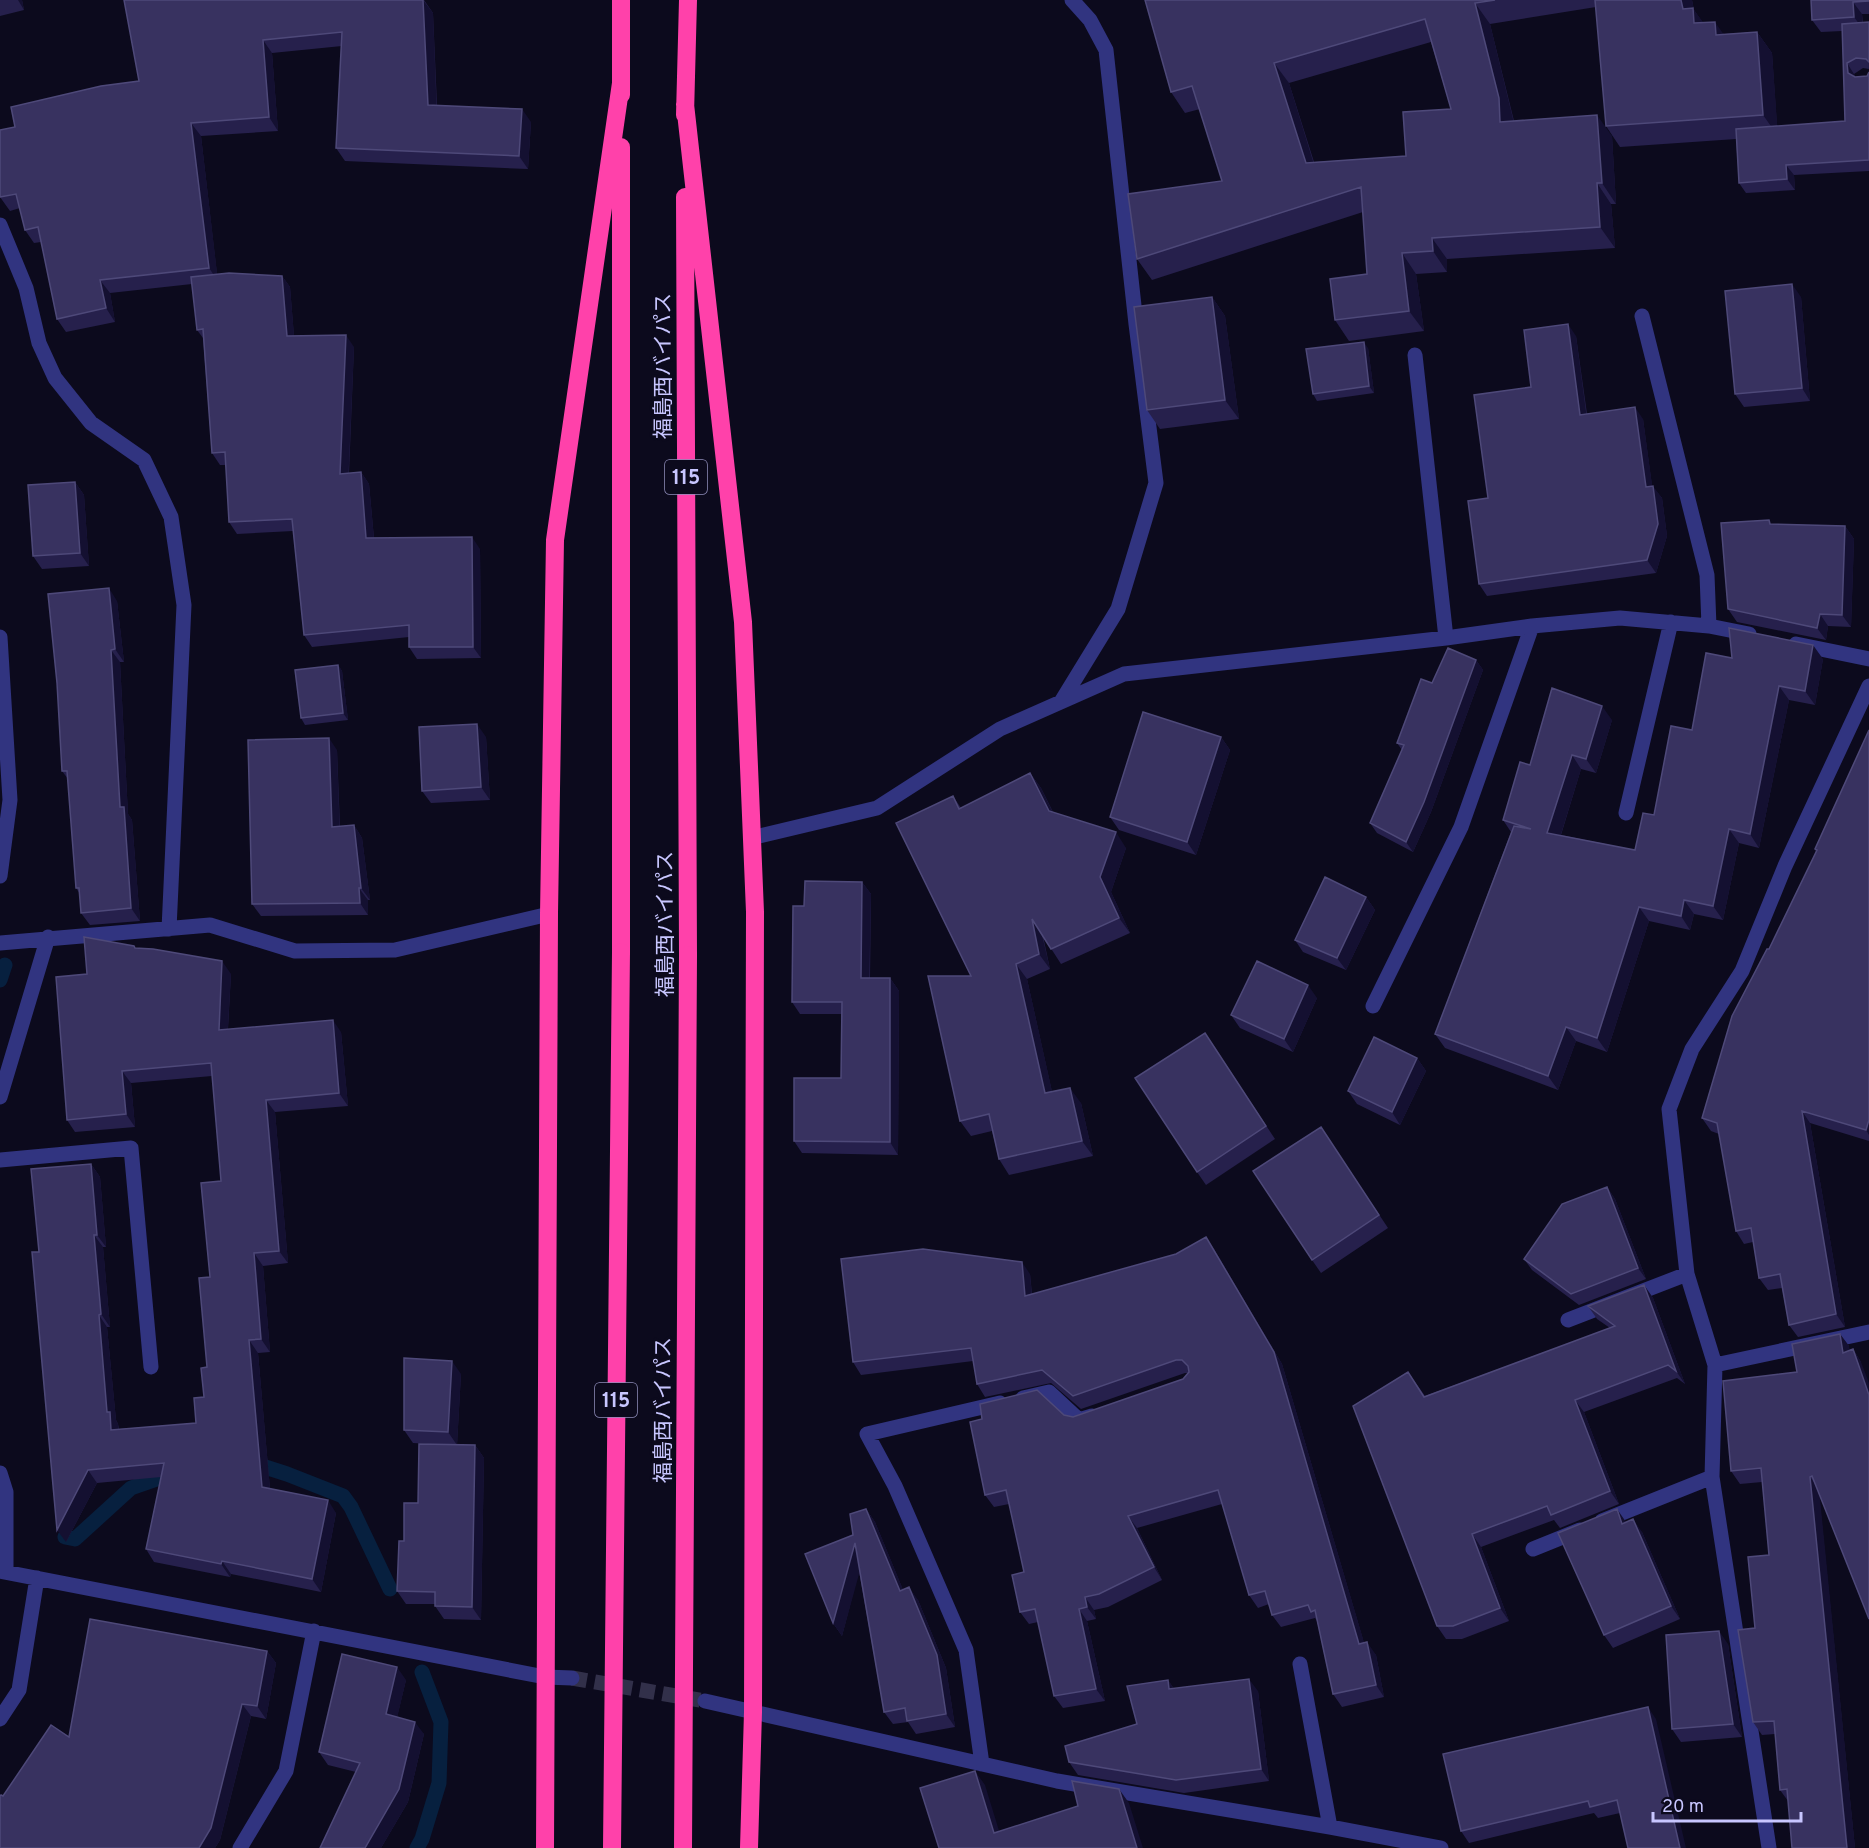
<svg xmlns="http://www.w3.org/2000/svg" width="1869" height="1848" viewBox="0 0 1869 1848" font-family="Overpass,'Noto Sans JP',sans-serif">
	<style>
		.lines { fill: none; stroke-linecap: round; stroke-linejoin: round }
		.stream { stroke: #07203f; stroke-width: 15 }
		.street-tunnel { stroke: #32304a; stroke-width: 15; stroke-dasharray: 15 8; stroke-linecap: butt }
		.street { stroke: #313480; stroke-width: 15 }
		.highway { stroke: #ff41aa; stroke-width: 18 }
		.highway-bridge { stroke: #ff41aa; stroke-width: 18 }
		.wall { fill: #26204c; fill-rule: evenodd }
		.shaded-wall { fill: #141031 }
		.building { fill: #383260; stroke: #4e4979; stroke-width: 1.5; fill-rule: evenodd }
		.labels { text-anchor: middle; stroke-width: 6; stroke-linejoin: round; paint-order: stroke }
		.shield { fill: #0c0a1d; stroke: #908ebb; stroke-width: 1.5 }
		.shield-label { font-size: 20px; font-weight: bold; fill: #c8c6ff }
		.street-label { font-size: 21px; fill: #c8c6ff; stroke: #0c0a1d }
	</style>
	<rect width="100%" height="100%" fill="#0c0a1d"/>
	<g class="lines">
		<!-- stream -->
		<path class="stream" d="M0,980L5,965
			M249,1466L259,1465L287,1474L343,1496L351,1507L390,1589
			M65,1537L75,1539L131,1488L180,1471
			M417,1848L422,1839L439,1783L441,1722L422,1672"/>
		<!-- street-tunnel -->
		<path class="street-tunnel" d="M572,1678L705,1701"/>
		<!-- street -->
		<path class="street" d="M0,225L26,288L39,343L55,378L91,423L144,460L171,517L184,605L169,929
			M1642,316L1707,575L1709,626
			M1415,355L1446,638
			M0,637L10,800L0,876
			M1796,644L1869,659
			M1061,702L1118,609L1156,483L1136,324L1106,50L1090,20L1072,0
			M1626,813L1671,622
			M751,838L877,808L1000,729L1124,674L1446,638L1532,626L1620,618L1709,626L1749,634
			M0,943L210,925L295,951L395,950L549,914
			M1373,1006L1461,827L1532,626
			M0,1097L48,937
			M0,1160L131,1148L151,1367
			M1568,1320L1687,1274
			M1715,1365L1869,1332
			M1023,1398L1049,1392L1079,1420L1092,1416
			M0,1473L6,1492V1572
			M1602,1521L1712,1477
			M1533,1549L1580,1530
			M0,1571L545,1677L572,1678
			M1300,1664L1330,1827
			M705,1701L1057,1781L1330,1827L1441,1848
			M0,1719L19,1690L37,1578
			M982,1764L966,1650L895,1486L867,1434L1000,1403
			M240,1848L286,1771L314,1631
			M1769,1848L1712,1477L1715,1365L1687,1274L1669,1109L1692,1049L1742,971L1785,866L1869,686"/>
		<!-- highway -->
		<path class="highway" d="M621,0V95
			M685,104L743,622L755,912L753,1712L749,1848
			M685,115L688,0
			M685,197L688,955
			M621,952V147
			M545,1848L549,914L555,540L621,83"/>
		<!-- highway-bridge -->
		<path class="highway-bridge" d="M612,1848L621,952
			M683,1848L688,955"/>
	</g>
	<!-- wall -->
	<path class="wall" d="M0,0H22L24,10L0,16Z
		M124,0H424L433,13L437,105L531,122L528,169L345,161L336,148L342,46L272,53L278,131L201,136L217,274L282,276L290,287L294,336L354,347L349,473L361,472L369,484L374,538L480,549L481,658L417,659L409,647V637L312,647L304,635L293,531L237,534L229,522L226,465H220L212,453L203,338L197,330L192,284L110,293L115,322L66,332L57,319L41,242L34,243L25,230L20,208L10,211L0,197L15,127L139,81Z
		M1145,0H1692L1694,10L1703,23L1724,34L1757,32L1772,53L1777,126L1845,121L1842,31L1821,32L1812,20L1811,0H1869V14H1862L1863,22H1869V69L1863,68L1854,74L1855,77L1867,76L1869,72V171L1794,175L1795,190L1746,193L1739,183L1736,139L1620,147L1606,126L1596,7L1490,24L1514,121L1612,136L1616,204H1611L1615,248L1447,259V272L1416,274L1424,331L1349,341L1335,320L1367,274L1363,212L1152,280L1137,259L1222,181L1200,109L1185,113L1171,92ZM1431,42L1451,109L1406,156L1314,162L1289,83Z
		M1212,297L1225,316L1239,419L1160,429L1147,410Z
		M1801,297L1810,401L1744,407L1735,394Z
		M1576,336L1587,414L1643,419L1652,486L1662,498L1667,536L1656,573L1487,596L1479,584L1488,498L1531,387Z
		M1368,348L1374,393L1317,401L1313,394Z
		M75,482L84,495L89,566L42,569L33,556Z
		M1772,524L1845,526L1854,539L1851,627L1828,626L1826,640L1737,622L1728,609Z
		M117,601L124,662H120L128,814L132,820L140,921L90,925L81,913L80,894L76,888L68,779L62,771Z
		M1732,658L1823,659L1815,705L1789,700L1759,848L1739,843L1723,920L1694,914L1690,930L1649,921L1607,1052L1576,1041L1558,1090L1445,1048L1435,1034L1511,832L1503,820L1530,765L1612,720L1596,773L1581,769L1561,835L1635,850L1654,815L1692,730Z
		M1476,660L1483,670L1431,812L1413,852L1377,833L1370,823L1402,750L1397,743L1432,683Z
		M338,665L342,671L348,720L305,725L301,718Z
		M1869,730V1141L1810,1123L1845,1327L1798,1337L1789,1325L1782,1288L1768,1290L1759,1278L1753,1242L1744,1244L1736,1231L1719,1134L1711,1131L1702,1118L1769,949L1816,852L1815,849Z
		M486,737L490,800L431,803L422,791Z
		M1221,737L1230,750L1196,855L1119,830L1110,817Z
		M337,750L340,827L354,825L362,838L370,900H368V915L261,916L252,904Z
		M1030,773L1041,788L1053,812L1126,848L1111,892L1130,933L1061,964L1043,936L1050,969L1027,979L1052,1092L1081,1103L1093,1156L1009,1175L999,1159L992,1131L971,1136L960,1121L971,976L953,796L961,808Z
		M862,882L871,894L870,978H890L899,991L898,1155L802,1153L794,1141L841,1078L842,1014H800L792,1002L804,906Z
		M1366,897L1375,910L1346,970L1303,952L1295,940Z
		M134,946L136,949L231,974L228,1029L341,1032L348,1106L275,1112L288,1263L263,1266L270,1352L258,1353L270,1489L336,1513L321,1592L231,1574L230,1577L154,1562L146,1549L161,1477L97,1483L66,1542L39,1252L91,1164L100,1177L106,1247H103L110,1327H107L116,1420L118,1424L119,1429L196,1423L204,1397L207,1367L210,1277L221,1181L212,1076L131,1083L135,1127L75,1132L67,1120L87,974Z
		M1317,998L1293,1052L1240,1028L1231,1015Z
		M1214,1046L1275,1139L1206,1185L1197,1172Z
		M1417,1058L1426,1071L1400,1125L1357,1104L1348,1091Z
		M1321,1127L1388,1228L1321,1273L1312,1260Z
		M1607,1187L1615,1199L1646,1279L1579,1305L1532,1270L1524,1259Z
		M1206,1237L1214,1249L1282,1364L1364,1643L1376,1655L1384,1697L1342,1707L1333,1694L1317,1621L1315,1618L1281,1627L1272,1615L1269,1604L1258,1608L1249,1595L1222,1504L1137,1528L1162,1580L1108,1607L1094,1610L1096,1619L1087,1621L1105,1701L1063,1708L1054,1696L1038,1622L1029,1624L1020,1612L1024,1572L1009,1504L994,1507L985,1495L1064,1415L1073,1417L1183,1379L1188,1373H1185L1081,1409L1051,1383L985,1397L977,1384L973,1361L861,1375L853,1362L1030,1274L1032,1294L1176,1254Z
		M1644,1285L1653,1298L1685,1384L1677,1378L1584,1412L1619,1504L1560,1528L1554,1520L1481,1547L1509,1621L1462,1639H1446L1437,1626L1408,1372L1425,1396L1610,1328L1597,1319L1588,1306Z
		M1840,1334L1849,1346V1350L1853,1349L1861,1362L1819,1495L1855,1848H1792L1788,1801L1780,1790L1775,1734L1762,1735L1753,1722L1755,1628L1769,1555L1762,1482L1740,1484L1731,1471L1797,1372Z
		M461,1374L457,1445H475L484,1458L481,1620L444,1619L435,1606V1604H406L397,1591L404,1541L447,1445L413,1443L404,1430Z
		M866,1509L875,1522L903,1590L918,1600L946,1668L955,1727L916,1734L908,1722L893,1724L884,1712L859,1571L842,1636L833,1623L853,1535Z
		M1626,1522L1642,1532L1680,1619L1613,1648L1604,1635Z
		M1728,1644L1742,1737L1681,1742L1672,1729Z
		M267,1651L276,1663L266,1719L251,1716L220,1840L215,1848H0L3,1796L69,1737Z
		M406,1680L397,1717L424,1734L408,1802L381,1848H320L356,1772L328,1765L319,1752Z
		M1168,1680L1174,1689L1258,1691L1269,1781L1184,1793L1078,1775L1069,1762L1137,1724Z
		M1656,1719L1620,1813L1598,1818L1594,1813L1469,1843L1461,1831Z"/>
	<!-- shaded-wall -->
	<path class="shaded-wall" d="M18,0H22L24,10Z
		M423,0L433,13L437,118L428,105Z
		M1681,0H1692L1694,10L1708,29L1709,44L1683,9Z
		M1853,2L1862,14L1863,29L1854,17Z
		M1475,3L1490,24L1513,119L1515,143L1500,122Z
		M1715,22L1729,42L1716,35Z
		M1757,32L1772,53L1778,136L1763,115Z
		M263,40L272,53L278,131L269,117Z
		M1274,63L1289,83L1320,184L1306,163Z
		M1847,63L1854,74L1855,83L1848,73Z
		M522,109L531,122L528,169L519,156Z
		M1597,115L1612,136L1616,204L1602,183Z
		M191,123L201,136L218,281L209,268Z
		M1786,165L1794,175L1795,190L1787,179Z
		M1597,183L1611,204L1615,248L1600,227Z
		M1432,238L1447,259V272L1433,251Z
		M1402,253L1416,274L1424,331L1409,311Z
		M282,276L290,287L295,348L287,336Z
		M100,280L110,293L115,322L106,308Z
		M1792,284L1801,297L1810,401L1802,388Z
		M1212,297L1225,316L1239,419L1225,400Z
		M1568,324L1576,336L1588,427L1580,415Z
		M346,335L354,347L348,486L340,474Z
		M1364,342L1368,348L1374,393L1369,386Z
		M1635,407L1643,419L1654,499L1646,487Z
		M361,472L369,484L375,550L366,538Z
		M75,482L84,495L89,566L80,553Z
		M1653,486L1662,498L1667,536L1656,573L1647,560Z
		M1845,526L1854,539L1851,627L1842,615Z
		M472,537L480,549L481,658L473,647Z
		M109,588L117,601L124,662L115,649Z
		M1820,614L1828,626L1826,640L1817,628Z
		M1813,645L1823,659L1815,705L1805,691Z
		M111,650L120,662L128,814L132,820L140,921L131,908L120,807Z
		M1476,660L1483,670L1431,812L1413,852L1406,842Z
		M338,665L342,671L348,720L343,713Z
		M1779,686L1789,700L1759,848L1750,834Z
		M1602,706L1612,720L1596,773L1586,759Z
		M477,724L486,737L490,800L481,787Z
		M1221,737L1230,750L1196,855L1187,842Z
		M329,738L337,750L340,840L332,827Z
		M1572,755L1581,769L1557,847L1547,833Z
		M1030,773L1041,788L1060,827L1049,811Z
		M354,825L362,838L370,900L361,888Z
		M1729,829L1739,843L1723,920L1713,906Z
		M1116,832L1126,848L1111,892L1130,933L1119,918L1100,877Z
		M862,882L871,894L869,990L861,978Z
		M359,888L368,900V915L360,903Z
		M1366,897L1375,910L1346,970L1337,958Z
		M1684,900L1694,914L1690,930L1681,916Z
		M1639,907L1649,921L1607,1052L1597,1038Z
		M1032,919L1042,935L1050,969L1039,954Z
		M222,961L231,974L227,1042L219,1030Z
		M1016,964L1027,979L1056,1109L1045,1093Z
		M890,978L899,991L898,1155L890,1142Z
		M1308,985L1317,998L1293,1052L1284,1039Z
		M333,1020L341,1032L348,1106L339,1093Z
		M1566,1027L1576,1041L1558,1090L1548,1076Z
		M1417,1058L1426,1071L1400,1125L1392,1112Z
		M122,1071L131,1083L135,1127L126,1114Z
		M1070,1088L1081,1103L1093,1156L1082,1141Z
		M266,1100L275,1112L288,1263L279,1251Z
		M1802,1111L1810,1123L1845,1327L1836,1314Z
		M1869,1120V1135L1866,1130Z
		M91,1164L100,1177L106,1247L97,1235Z
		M1607,1187L1615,1199L1646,1279L1638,1268Z
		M94,1235L103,1247L110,1327L101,1314Z
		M1206,1237L1214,1249L1282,1364L1368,1656L1359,1644Z
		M254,1253L263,1266L270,1352L261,1339Z
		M1022,1262L1030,1274L1033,1309L1025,1296Z
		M1644,1285L1653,1298L1685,1384L1676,1371Z
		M99,1315L107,1327L116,1420L118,1424L120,1442L111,1430L107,1412Z
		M1840,1334L1849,1346L1852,1365L1843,1353Z
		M249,1340L258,1353L271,1500L262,1487Z
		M1853,1349L1861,1362L1869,1383V1395Z
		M452,1361L461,1374L457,1445L448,1432Z
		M1575,1400L1584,1412L1619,1504L1610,1491Z
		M475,1445L484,1458L481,1620L472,1607Z
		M88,1470L97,1483L66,1542L57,1530Z
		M1810,1477L1819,1489L1855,1848H1847Z
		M328,1500L336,1513L321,1592L312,1579Z
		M866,1509L875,1522L909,1604L900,1591Z
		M1617,1509L1626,1522L1622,1524Z
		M1128,1516L1137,1528L1162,1580L1154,1567Z
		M1633,1519L1642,1532L1680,1619L1671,1606Z
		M1472,1534L1481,1547L1509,1621L1500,1608Z
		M855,1543L864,1556L842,1636L833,1623Z
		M222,1561L231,1574L230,1577L221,1564Z
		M909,1587L918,1600L946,1668L955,1727L946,1714Z
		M1085,1597L1094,1610L1096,1619L1087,1607Z
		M1079,1609L1087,1621L1105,1701L1096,1689Z
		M1719,1631L1728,1644L1742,1737L1733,1724Z
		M1367,1642L1376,1655L1384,1697L1376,1685Z
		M267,1651L276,1663L266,1719L257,1706Z
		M397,1667L406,1680L395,1727L386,1714Z
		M1249,1679L1258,1691L1269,1781L1261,1769Z
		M1168,1680L1177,1693L1169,1689Z
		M242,1704L251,1716L220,1840L215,1848H199Z
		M1648,1707L1656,1719L1686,1848H1680Z
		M415,1722L424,1734L408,1802L381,1848H365Z
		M975,1771L985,1785L1004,1847L994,1833Z
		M1119,1789L1129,1803L1143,1848H1137Z"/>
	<!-- building -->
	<path class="building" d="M124,0H423L428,105L522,109L519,156L336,148L342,32L263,40L269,117L191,123L209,268L100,280L106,308L57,319L38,227L25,230L16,194L0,197V130L15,127L11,107L101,86L139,81Z
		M1145,0H1495L1475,3L1499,98L1500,122L1597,115L1602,183H1597L1600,227L1432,238L1433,251L1402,253L1409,311L1335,320L1330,279L1367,274L1361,187L1137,259L1128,194L1222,181L1192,86L1171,92ZM1425,19L1451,109L1403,112L1406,156L1306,163L1274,63Z
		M1595,0H1681L1683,9L1693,8L1694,23L1715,22L1716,35L1757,32L1763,115L1606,126Z
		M1811,0H1869V1L1853,2L1854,17L1812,20Z
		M1869,22V62L1866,59L1856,58L1847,63L1848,73L1855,77L1867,76L1869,72V160L1786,165L1787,179L1739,183L1736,129L1845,121L1842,24Z
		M229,273L282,276L287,336L346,335L340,474L361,472L366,538L472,537L473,647H409V625L304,635L292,519L229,522L225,452L212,453L203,329L197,330L191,277Z
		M1792,284L1802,388L1735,394L1725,291Z
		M1212,297L1225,400L1147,410L1134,307Z
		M1568,324L1580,415L1635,407L1646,487L1653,486L1658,524L1647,560L1479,584L1468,501L1488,498L1474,395L1531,387L1524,330Z
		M1364,342L1369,386L1313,394L1306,349Z
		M75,482L80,553L33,556L28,485Z
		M1769,520L1770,524L1845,526L1842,615L1820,614L1817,628L1728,609L1721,523Z
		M109,588L115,649L111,650L120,807H124L131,908L81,913L79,888H76L67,771H62L57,683L48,594Z
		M1729,628L1813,645L1805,691L1779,686L1750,834L1729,829L1713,906L1684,900L1681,916L1639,907L1597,1038L1566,1027L1548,1076L1435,1034L1514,826L1531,829L1503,820L1520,762L1530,765L1552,688L1602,706L1586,759L1572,755L1547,833L1635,850L1643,813L1654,815L1671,726L1692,730L1706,653L1732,658Z
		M1448,648L1476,660L1424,802L1406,842L1370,823L1404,745L1397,743L1421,679L1432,683Z
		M338,665L343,713L301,718L295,670Z
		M1143,712L1221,737L1187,842L1110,817Z
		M477,724L481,787L422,791L419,727Z
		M1869,730V1120L1866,1130L1802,1111L1836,1314L1789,1325L1780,1274L1759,1278L1751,1228L1736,1231L1717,1123L1702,1118L1732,1016L1767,949H1769L1817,850L1815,849Z
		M329,738L332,827L354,825L361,888H359L360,903L252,904L248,740Z
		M1030,773L1049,811L1116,832L1100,877L1119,918L1051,949L1032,919L1039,954L1016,964L1045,1093L1070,1088L1082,1141L999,1159L989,1114L960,1121L928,976H971L896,823L953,796L959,809Z
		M1325,877L1366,897L1337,958L1295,940Z
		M805,881L862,882L861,978H890V1142L794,1141V1078H841L842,1002H792L793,906H804Z
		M84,937L134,946L135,948L153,949L222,961L219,1030L333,1020L339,1093L266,1100L279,1251L254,1253L261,1339L249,1340L262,1487L328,1500L312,1579L222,1561L221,1564L146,1549L164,1463L88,1470L57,1530L32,1252H39L31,1169L91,1164L97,1235H94L101,1314L99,1315L107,1412H110L111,1430L196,1423L194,1398L204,1397L201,1368L207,1367L199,1278L210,1277L201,1183L221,1181L211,1063L122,1071L126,1114L67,1120L56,977L87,974Z
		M1257,961L1308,985L1284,1039L1231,1015Z
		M1205,1033L1266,1126L1197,1172L1135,1078Z
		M1374,1037L1417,1058L1392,1112L1348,1091Z
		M1321,1127L1379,1215L1312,1260L1253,1171Z
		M1607,1187L1638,1268L1571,1294L1524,1259L1562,1204Z
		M1206,1237L1274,1352L1359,1644L1367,1642L1376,1685L1333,1694L1315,1610L1311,1612L1308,1605L1272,1615L1265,1591L1249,1595L1218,1490L1128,1516L1154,1567L1099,1594L1085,1597L1087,1607L1079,1609L1096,1689L1054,1696L1035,1609L1020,1612L1012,1575L1024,1572L1006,1490L985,1495L970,1422L982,1419L980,1404L1037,1390L1064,1415L1073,1417L1183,1379L1189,1372L1188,1366L1182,1360H1176L1073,1396L1042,1370L977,1384L971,1348L853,1362L841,1259L923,1249L1022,1262L1025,1296L1176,1254Z
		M1644,1285L1676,1371L1668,1365L1575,1400L1610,1491L1551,1515L1547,1506L1472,1534L1500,1608L1453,1626H1437L1353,1406L1408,1372L1424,1397L1615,1326L1588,1306Z
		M1840,1334L1843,1353L1853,1349L1869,1395V1619L1812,1476L1810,1477L1847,1848H1792L1787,1789L1780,1790L1774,1721L1753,1722L1738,1630L1755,1628L1748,1557L1769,1555L1761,1468L1731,1471L1723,1381L1797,1372L1792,1344Z
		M404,1358L452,1361L448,1432L404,1430Z
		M419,1444L475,1445L472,1607L435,1606V1592L397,1591L399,1541H404V1503H418Z
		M866,1509L900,1591L909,1587L937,1655L946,1714L907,1721L905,1708L884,1712L855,1543L833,1623L805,1554L853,1535L850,1514Z
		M1617,1509L1622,1524L1633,1519L1671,1606L1604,1635L1558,1533Z
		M90,1619L267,1651L257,1706L242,1704L211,1828L199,1848H0V1796L1,1795L3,1796L51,1725L69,1737Z
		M1719,1631L1733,1724L1672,1729L1666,1635Z
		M342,1654L397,1667L386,1714L415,1722L399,1789L365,1848H320L360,1763L319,1752Z
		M1249,1679L1261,1769L1176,1780L1069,1762L1065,1746L1137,1724L1127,1686L1168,1680L1169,1689Z
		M1648,1707L1680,1848H1628L1617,1800L1590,1807L1588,1801L1461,1831L1443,1754Z
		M975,1771L994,1833L1078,1806L1072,1781L1119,1789L1137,1848H939L920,1788Z"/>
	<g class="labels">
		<!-- shield labels -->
		<g class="shield">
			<rect x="665" y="460" width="42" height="34" rx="4.5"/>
			<rect x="595" y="1383" width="42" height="34" rx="4.5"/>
		</g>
		<g class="shield-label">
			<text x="686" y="484">115</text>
			<text x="616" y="1407">115</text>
		</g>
		<!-- street labels -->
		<g class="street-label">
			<text transform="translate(663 366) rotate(-90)" y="7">福島西バイパス</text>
			<text transform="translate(665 924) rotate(-90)" y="7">福島西バイパス</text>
			<text transform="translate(663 1410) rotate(-90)" y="7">福島西バイパス</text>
		</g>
	</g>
	<!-- scale -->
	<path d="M1653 1812v9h148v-9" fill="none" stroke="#c8c6ff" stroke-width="3"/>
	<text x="1662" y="1812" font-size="18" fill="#c8c6ff" stroke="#0c0a1d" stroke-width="4.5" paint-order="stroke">20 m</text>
</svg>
